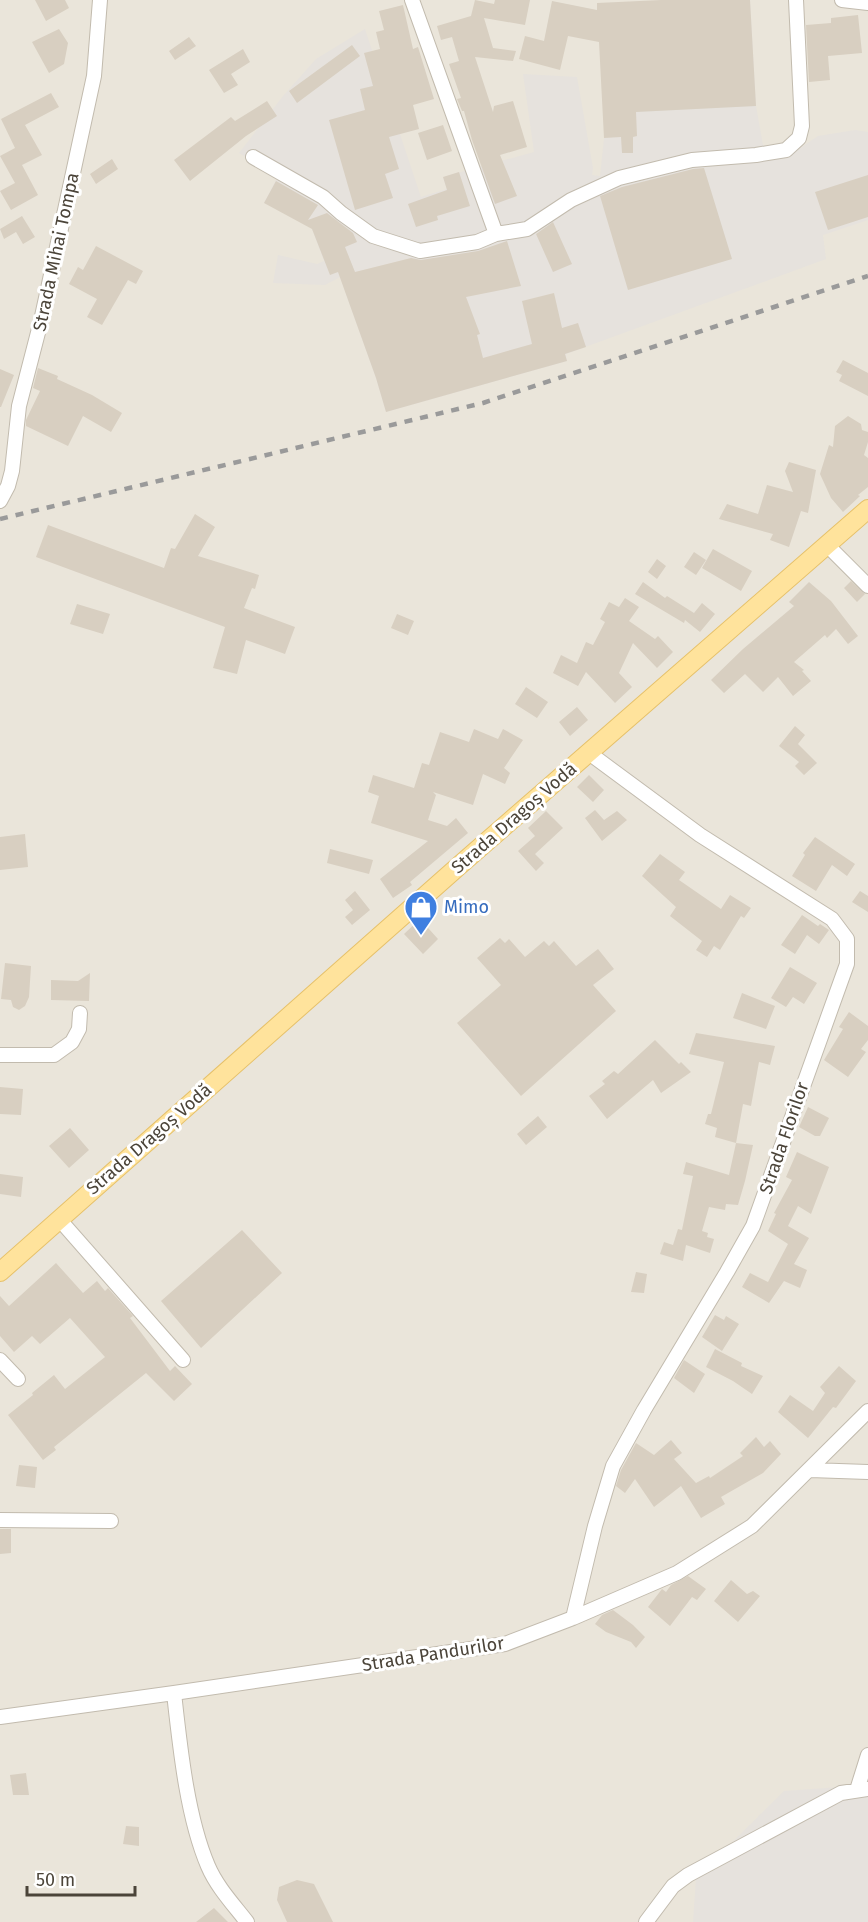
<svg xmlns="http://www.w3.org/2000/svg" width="868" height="1922" viewBox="0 0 868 1922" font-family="'Fira Sans',sans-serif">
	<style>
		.residential { fill: #eae5da }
		.industrial { fill: #e6e2dd }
		.building { fill: #d8cfc1 }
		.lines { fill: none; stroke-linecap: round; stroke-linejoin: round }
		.minor-casing { stroke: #c2bbae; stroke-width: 16 }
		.major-casing { stroke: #e6c16a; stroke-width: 20 }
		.minor { stroke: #fff; stroke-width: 14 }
		.major { stroke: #ffe39c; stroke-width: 18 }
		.rail { stroke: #9a9a9a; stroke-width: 4.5; stroke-dasharray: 8 8; stroke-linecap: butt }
		.labels { text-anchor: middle; stroke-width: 6; stroke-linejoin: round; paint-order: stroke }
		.street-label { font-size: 18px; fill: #4b4439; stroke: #fff }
		.shop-label { font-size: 18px; fill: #366cbe; stroke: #fff; text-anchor: start }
	</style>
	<rect width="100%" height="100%" fill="#f6f3ec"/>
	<!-- residential -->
	<path class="residential" d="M0,0H868V1922H0Z"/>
	<!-- industrial -->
	<path class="industrial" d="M661,0H750L756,106L763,145L786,150L790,155L818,136L855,130L868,132V220L823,235L826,259L566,354L567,361L386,412L376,378L340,277L325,285L273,283L278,255L317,264L324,261L309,221L264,203L278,176L239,153L283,96L316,59L365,29L421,197L447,189L443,177L534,152L523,74L577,77L593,168L592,175L600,176L604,138Z
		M868,1785V1922H693L696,1878L784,1791Z"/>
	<!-- building -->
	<path class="building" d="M35,0H65L69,8L46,21Z
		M475,0L494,4L495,0H530L525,25L484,18L493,48L516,51L513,61L475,57L493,112L494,106L513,101L527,147L500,155L517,196L495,204L472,140L464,111H462L457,99L461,98L449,64L459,61L452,37L441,40L437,26L471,16Z
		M661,0H750L756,106L636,112L637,136L633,137V153H622L621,137L604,138L599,42L568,36L560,70L519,59L525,36L544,41L552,1L597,10V3Z
		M403,5L413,49L418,47L434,99L413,105L419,129L389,137L399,169L385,174L393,198L355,210L329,120L365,110L360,89L373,86L364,53L380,49L376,32L384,30L379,11Z
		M858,15L862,53L828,56L830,80L809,82L806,25L831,23V18Z
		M59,29L68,43L64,64L49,73L32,42Z
		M189,37L196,46L175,60L169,51Z
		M352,45L360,56L297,103L289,91Z
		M243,49L250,62L231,74L238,85L224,93L209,70Z
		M51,93L59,107L25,125L42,155L22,165L38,195L11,210L0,191L15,183L0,156L15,148L1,119Z
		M267,101L277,116L246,136L190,181L174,160L231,117L235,121Z
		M443,125L452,151L427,160L418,133Z
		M112,159L118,169L96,184L90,174Z
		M704,168L732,259L628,290L600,196L622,187L693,169Z
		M459,172L470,206L437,216L438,220L416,227L408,204L447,190L443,177Z
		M868,175V217L828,230L815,192Z
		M276,181L318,205L308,220L327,213L353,233L357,242L345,247L355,272L411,258L421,260L478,251L507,241L521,286L466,297L480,334L477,335L483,358L532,344L522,301L554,293L562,328L578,323L586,347L565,354L567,361L386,412L376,378L338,272L330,275L312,229L264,203Z
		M22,216L35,237L23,244L16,232L4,239L0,229Z
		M553,222L572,264L553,272L536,234Z
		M96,246L143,271L136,284L128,280L102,325L87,317L97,299L69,284L78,267L83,270Z
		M843,360L868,373V396L839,381L842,375L836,372Z
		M38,368L58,376L57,379L92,395L122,413L111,432L83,416L68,446L26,426V420L40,391L33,388Z
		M0,369L14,375L1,407H0Z
		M848,416L861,424L862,430L868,432V442L864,455L868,458V487L858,495L860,496L843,512L831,498L820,474L829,445L833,447L835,426Z
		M789,462L816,470L808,513L801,511L789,547L770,540L773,534L719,519L727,504L758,514L767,485L793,492L785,471Z
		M195,514L215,527L198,556L259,575L255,589L252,588L244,608L295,627L285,654L246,640L237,674L213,668L225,627L36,557L48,525L164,568L171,548L175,549Z
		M713,549L752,571L741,591L702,568Z
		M694,552L706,560L696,575L684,567Z
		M657,559L666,566L657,579L648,572Z
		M851,581L865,594L857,602L844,588Z
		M643,582L665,598L667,596L694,613L702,603L715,614L700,632L685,620L684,623L635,594Z
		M809,582L831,601L858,636L848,644L836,629L827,638L825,635L794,662L804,670L802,671L811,681L793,696L778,677L763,692L745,674L724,693L711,680L743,649L794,606L789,602Z
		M625,598L639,607L629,621L655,639L658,636L673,652L657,668L633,643L619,673L632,687L615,703L586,672L578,686L553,673L561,655L577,663L586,642L593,645L605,622L600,619L609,602L619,607Z
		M77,604L110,614L103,634L70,624Z
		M397,614L414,621L408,635L391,628Z
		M526,687L548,702L537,718L515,704Z
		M577,707L588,720L570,736L559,722Z
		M795,726L805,735L798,744L817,763L804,775L795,766L799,762L779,746Z
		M474,729L498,739L503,729L523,740L504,768L510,773L505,784L483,774L473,805L433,792L436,795L428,820L447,826L456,818L468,833L410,882L412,885L393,898L380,879L428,841L371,823L379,796L368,792L373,775L414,788L422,763L429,765L440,732L469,742Z
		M589,775L604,790L593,802L577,787Z
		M595,810L604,820L617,811L627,820L602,841L585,818Z
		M546,811L563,828L535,854L544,863L536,871L518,851L535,836L528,828Z
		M25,834L28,867L0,870V837Z
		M815,837L855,864L847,876L832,865L816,891L792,876L805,855L803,853Z
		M330,849L373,860L369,874L327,863Z
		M660,854L685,872L679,880L721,909L730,895L751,908L744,918L741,916L720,950L714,946L707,957L696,950L702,941L670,916L676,907L642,876Z
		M355,891L370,910L352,925L345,917L353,910L345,900Z
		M860,891L868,896V912L852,902Z
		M802,915L818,926L820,924L829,930L819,944L807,935L795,954L781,945Z
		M420,919L438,939L423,954L404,934Z
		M500,938L505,943L509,939L525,957L544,941L549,946L554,941L576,966L598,949L614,969L593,985L616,1011L521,1096L457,1023L501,985L477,958Z
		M5,963L31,966L29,997L25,1006L19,1010L13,1007L11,1000L1,999Z
		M790,967L817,983L804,1004L793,997L786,1007L771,998Z
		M90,973L89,1001L51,1000V980L78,981Z
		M742,993L775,1006L766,1029L733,1018Z
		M849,1012L868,1026V1040L861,1049L866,1052L848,1077L824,1060L843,1029L839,1027Z
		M696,1033L775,1046L770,1065L759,1062L751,1106L743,1104L736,1143L715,1137L717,1128L705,1124L708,1114H711L724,1062L689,1054Z
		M655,1040L679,1064L681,1062L691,1072L661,1093L653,1080L607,1119L589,1096L605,1084L602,1081L614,1071L618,1074Z
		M0,1087L23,1089L21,1115L0,1114Z
		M808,1107L829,1118L820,1136H815L799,1127Z
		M538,1116L547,1127L526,1145L517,1134Z
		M70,1128L89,1150L69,1168L49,1146Z
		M736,1143L753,1145L745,1181L738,1205L726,1204L725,1210L709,1207L702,1231L708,1233L707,1237L714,1239L710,1253L686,1245L683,1261L660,1254L664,1242L673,1245L678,1229L682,1230L693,1176L683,1174L686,1162L729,1175Z
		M797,1152L829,1167L811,1214L798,1206L788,1226L809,1238L794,1264L807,1270L800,1288L784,1281L769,1303L742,1287L750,1273L768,1282L788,1244L768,1231L776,1214L774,1213L792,1180L786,1177Z
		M0,1174L23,1177L21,1197L0,1194Z
		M242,1230L282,1273L201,1348L161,1301Z
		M56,1263L83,1293L97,1281L105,1291L108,1288L133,1316L130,1318L170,1371L175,1366L192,1384L174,1401L146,1373L54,1447L56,1450L43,1460L8,1415L33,1395L32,1393L54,1375L65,1389L105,1357L70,1318L40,1344L32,1336L14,1352L0,1336V1296L9,1306Z
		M636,1272L647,1274L644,1293L631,1292Z
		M715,1315L724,1320L726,1316L739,1324L722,1351L702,1337Z
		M715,1349L742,1363L741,1366L763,1376L752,1394L733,1381L706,1367Z
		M684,1360L705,1374L694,1393L674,1378Z
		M839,1366L856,1381L836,1408L833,1407L808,1438L778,1412L790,1395L813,1411L825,1393L820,1387Z
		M756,1437L764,1447L770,1441L781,1454L763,1473L721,1497L725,1504L701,1518L681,1486L654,1507L635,1479L625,1493L616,1486L621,1470L636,1443L654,1455L671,1440L682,1453L674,1459L696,1483L709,1476L710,1478L743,1456L740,1453Z
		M19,1465L37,1467L35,1488L16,1486Z
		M0,1529H11V1553L0,1554Z
		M688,1576L706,1589L697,1600L692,1597L670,1626L648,1607L662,1589L666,1592L671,1585Z
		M731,1580L747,1594L753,1591L760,1596L738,1622L714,1601Z
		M613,1610L633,1625L645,1637L636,1648L631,1642L606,1632L595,1624L602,1615Z
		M26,1773L29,1795H13L10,1775Z
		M126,1826L139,1827V1846L123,1844Z
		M297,1880L314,1884L333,1922H287L277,1900L279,1887Z
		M214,1908L228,1922H196Z"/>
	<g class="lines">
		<defs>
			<path id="minor" d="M412,0L496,234
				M842,0L868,3
				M253,157L323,197L341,213L373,236L420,251L477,242L496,234L527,229L571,200L619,178L692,160L756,155L786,150L799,138L802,126L796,0
				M0,501L8,486L12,471L19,406L41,321L94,76L100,0
				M827,545L868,586
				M0,1055H54L72,1042L79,1029L80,1013
				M59,1219L183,1360
				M0,1360L18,1379
				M810,1470L868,1472
				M0,1520L111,1521
				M573,1618L595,1526L613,1466L644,1410L727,1272L753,1226L847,964V939L832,919L700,835L589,753
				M174,1693C180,1747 187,1817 208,1866C217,1887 233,1904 247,1922
				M0,1717L174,1693L505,1644L573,1618L677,1573L752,1526L868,1411
				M857,1790L868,1755
				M646,1922L673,1886L688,1875L841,1793L868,1789"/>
			<path id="major" d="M0,1272L461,864L868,509"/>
		</defs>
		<!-- minor casing -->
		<use href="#minor" class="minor-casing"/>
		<!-- major casing -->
		<use href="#major" class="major-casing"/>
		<!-- minor -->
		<use href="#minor" class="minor"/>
		<!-- major -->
		<use href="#major" class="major"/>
		<!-- rail -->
		<path class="rail" d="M0,519L483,403L868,276"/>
	</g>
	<!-- icons -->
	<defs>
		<symbol id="shop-pin" viewBox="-11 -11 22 30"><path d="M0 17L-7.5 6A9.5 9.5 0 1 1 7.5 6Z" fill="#3f7fe0" stroke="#fff"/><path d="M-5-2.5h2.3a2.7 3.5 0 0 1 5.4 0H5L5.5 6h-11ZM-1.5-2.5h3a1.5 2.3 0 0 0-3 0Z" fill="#fff"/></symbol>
	</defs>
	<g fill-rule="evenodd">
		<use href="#shop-pin" x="402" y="888" width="38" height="52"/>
	</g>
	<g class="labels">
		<!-- street labels -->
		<g class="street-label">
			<text transform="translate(56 252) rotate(-78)" y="6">Strada Mihai Tompa</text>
			<text transform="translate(514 818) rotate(-41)" y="6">Strada Dragoș Vodă</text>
			<text transform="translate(784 1138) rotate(-71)" y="6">Strada Florilor</text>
			<text transform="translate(149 1139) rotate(-41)" y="6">Strada Dragoș Vodă</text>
			<text transform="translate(433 1654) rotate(-9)" y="6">Strada Pandurilor</text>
		</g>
		<!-- shop labels -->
		<g class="shop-label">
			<text x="444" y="913">Mimo</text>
		</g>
	</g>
	<!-- scale -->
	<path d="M27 1886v9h108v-9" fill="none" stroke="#4b4439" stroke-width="3"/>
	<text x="36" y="1886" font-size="18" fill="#4b4439" stroke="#ffffff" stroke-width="4.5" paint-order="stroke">50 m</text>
</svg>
